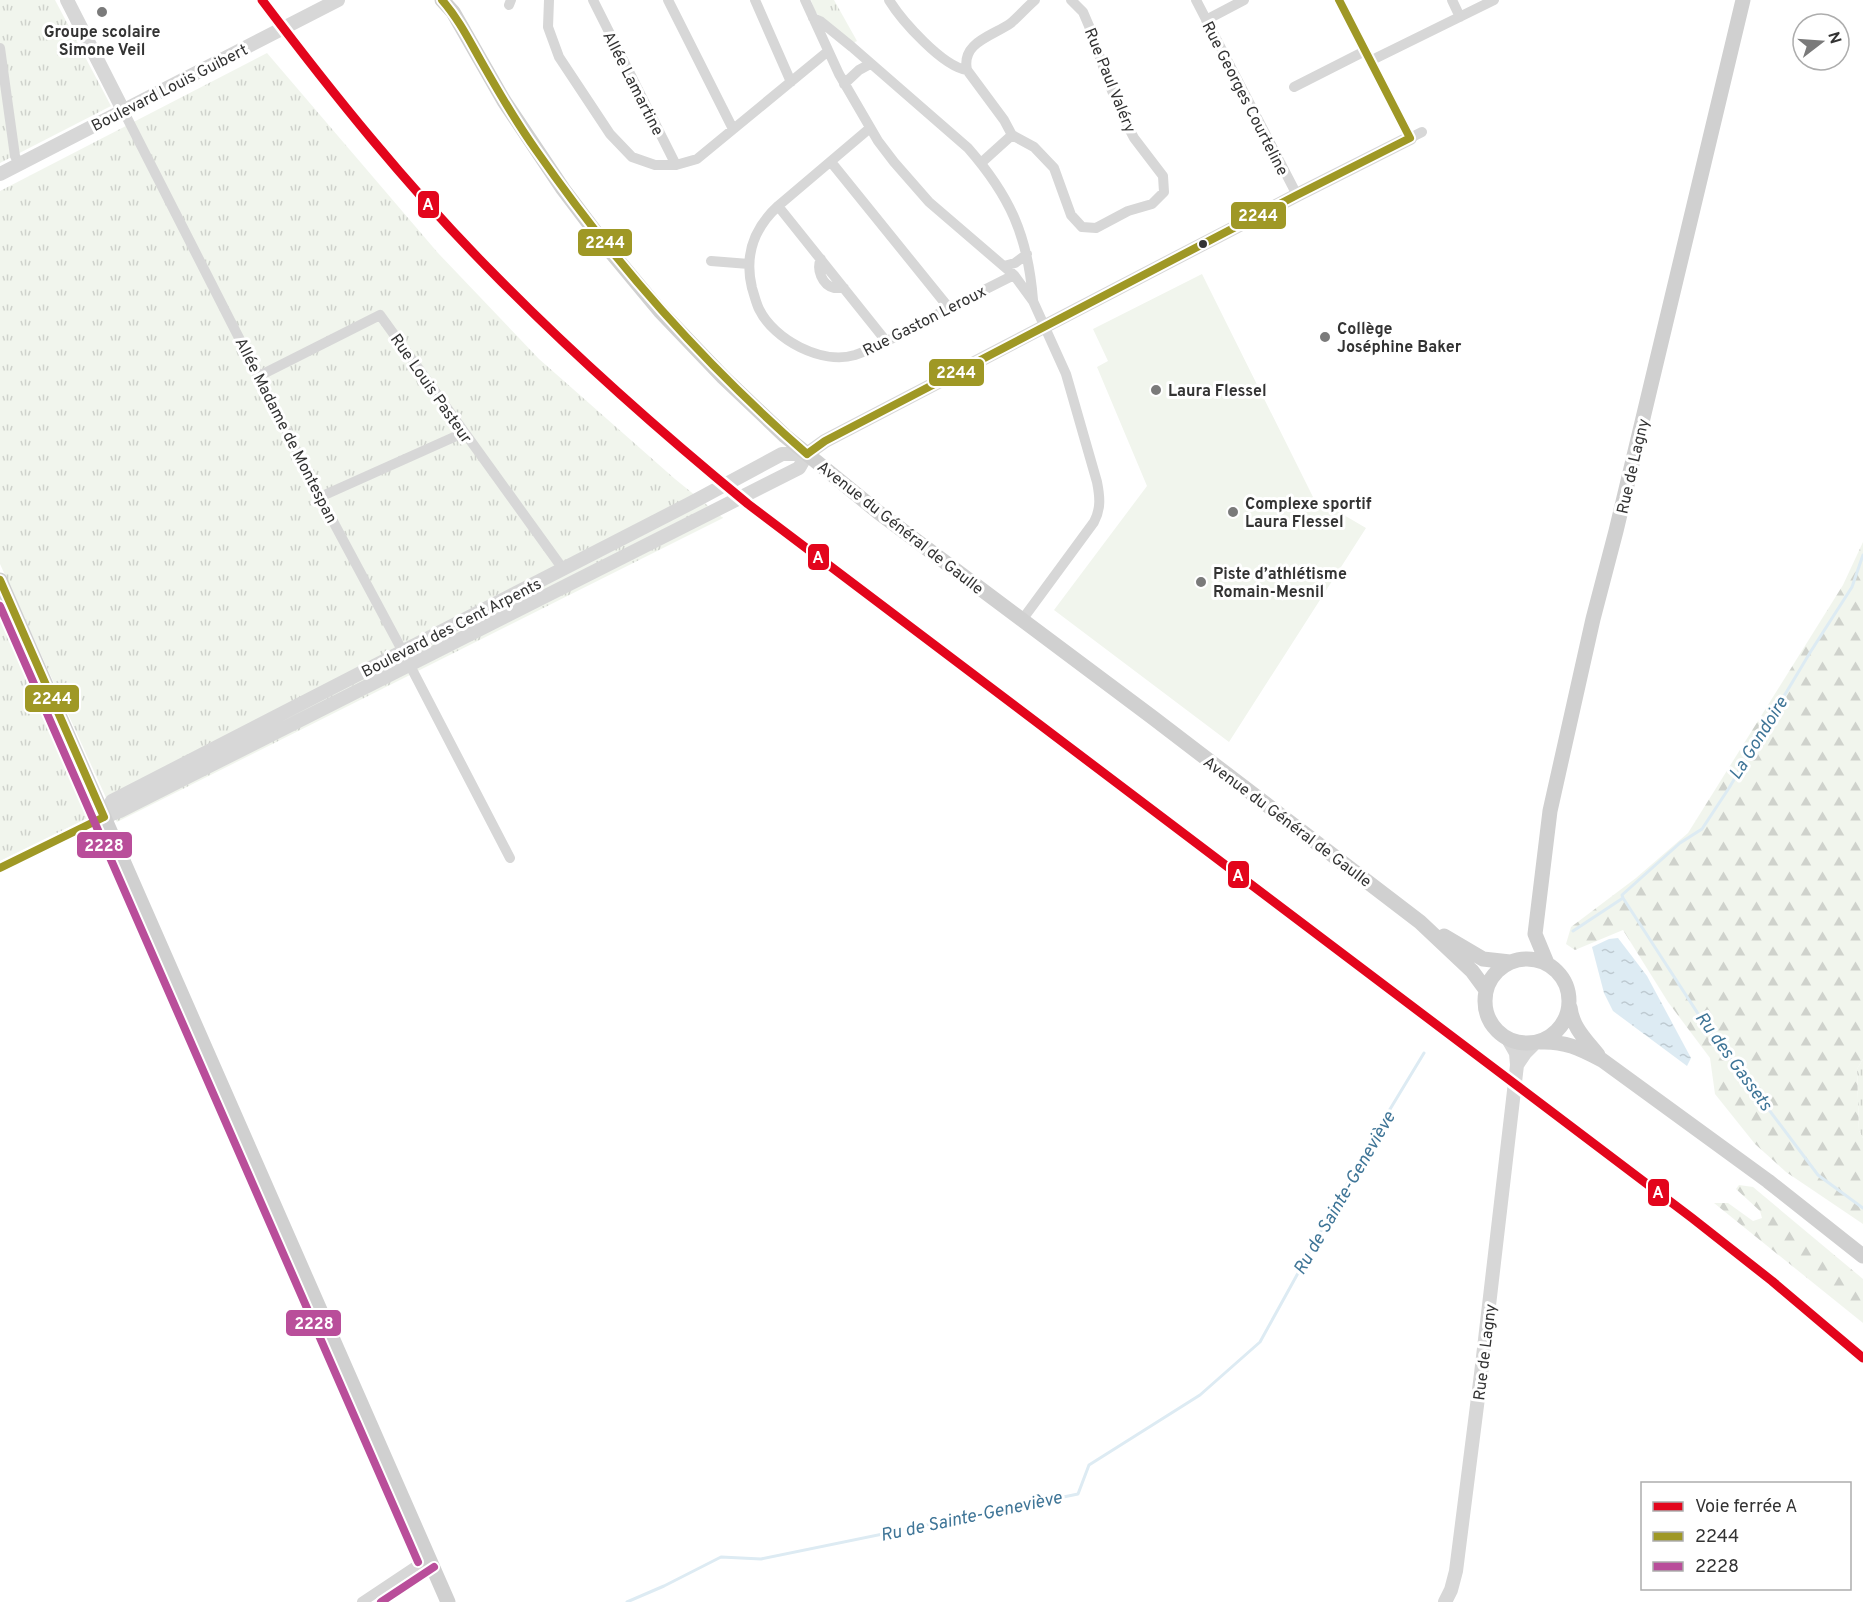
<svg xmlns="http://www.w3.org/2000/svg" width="1863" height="1602" viewBox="0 0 1863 1602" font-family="Overpass,sans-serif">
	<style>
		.grass { fill: url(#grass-tufts) }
		.forest { fill: url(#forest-firs) }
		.pitch { fill: #f1f5ed }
		.water { fill: url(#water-ripples) }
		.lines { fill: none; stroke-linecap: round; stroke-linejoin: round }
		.stream { stroke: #ddebf3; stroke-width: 3 }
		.minor { stroke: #d7d7d7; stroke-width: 10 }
		.tertiary { stroke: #d7d7d7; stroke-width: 14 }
		.secondary { stroke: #d0d0d0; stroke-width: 15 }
		.bus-1-casing { stroke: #fff; stroke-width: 12 }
		.bus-2-casing { stroke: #fff; stroke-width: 12 }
		.bus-1 { stroke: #9f9825; stroke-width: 8 }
		.bus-2 { stroke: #b94e9a; stroke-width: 8 }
		.rail-1-casing { stroke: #fff; stroke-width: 14 }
		.rail-1 { stroke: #e3051c; stroke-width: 9 }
		.poi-dot { fill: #7a7a7a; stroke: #fff; stroke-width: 2 }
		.bus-dot { fill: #333; stroke: #fff; stroke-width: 2 }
		.labels { text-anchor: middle; stroke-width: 6; stroke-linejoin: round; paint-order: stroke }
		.poi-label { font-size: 16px; font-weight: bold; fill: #333; stroke: #fff; text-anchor: start }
		.street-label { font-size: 16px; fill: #333; stroke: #fff }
		.water-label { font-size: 18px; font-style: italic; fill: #3f7597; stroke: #fff }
		.line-badge { stroke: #fff; stroke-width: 2 }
		.badge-label { font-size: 16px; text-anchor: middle; font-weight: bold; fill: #fff }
	</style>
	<defs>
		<pattern id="grass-tufts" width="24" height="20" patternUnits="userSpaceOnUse" patternTransform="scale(1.5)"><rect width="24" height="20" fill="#f1f5ed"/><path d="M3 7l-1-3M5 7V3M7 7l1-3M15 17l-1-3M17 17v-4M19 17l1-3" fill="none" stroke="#cfd2cc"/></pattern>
		<pattern id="forest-firs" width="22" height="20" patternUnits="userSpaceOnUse" patternTransform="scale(1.5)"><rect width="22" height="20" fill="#f1f5ed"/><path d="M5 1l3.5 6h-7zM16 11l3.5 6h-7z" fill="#cfd2cc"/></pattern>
		<pattern id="water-ripples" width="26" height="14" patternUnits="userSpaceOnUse" patternTransform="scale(1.5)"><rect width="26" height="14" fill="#ddebf3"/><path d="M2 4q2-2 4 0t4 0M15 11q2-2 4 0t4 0" fill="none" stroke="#becad1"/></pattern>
	</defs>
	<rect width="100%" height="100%" fill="#fff"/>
	<!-- grass -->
	<path class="grass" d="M0,0H55L111,106L0,163Z
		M811,0H834L857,41L853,43L815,12Z
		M267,53L438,253L539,359L675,479L723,518L117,822L0,564V191Z
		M0,616L94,815L0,861Z
		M1863,1059V1138L1859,1131L1857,1069Z"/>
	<!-- forest -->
	<path class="forest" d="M1863,542V1059L1857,1069L1859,1131L1863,1138V1224L1786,1172L1755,1144L1715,1094L1710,1058L1668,1002L1623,930L1575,950L1566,944L1571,927L1636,878L1688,833L1843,585Z
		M1739,1185L1753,1187L1863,1279V1323L1714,1203H1728L1753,1221L1762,1218L1760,1211L1736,1189Z"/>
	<!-- pitch -->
	<path class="pitch" d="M1202,274L1313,497L1366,528L1229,742L1054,610L1147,486L1097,367L1108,361L1093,329Z"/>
	<!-- water -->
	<path class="water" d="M1618,938L1647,976L1691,1058L1687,1066L1613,1011L1604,993L1592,947L1609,939Z"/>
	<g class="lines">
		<!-- stream -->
		<path class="stream" d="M1623,898L1622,895L1680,843L1702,829L1729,788L1811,651L1852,587L1863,555
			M1623,898L1706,1026L1818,1175L1863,1208
			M1573,931L1623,898
			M627,1602L664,1586L721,1557L761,1559L1078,1494L1089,1465L1200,1395L1260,1342L1372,1139L1424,1053"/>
		<!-- minor -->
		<path class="minor" d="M549,0L548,27L559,57L610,134L632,157L655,165H676L697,159L827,52
			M593,0L676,165
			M668,0L733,129
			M755,0L791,82
			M805,0L839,74L878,141L894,162L929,202L1014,275L1033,301L1066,374L1097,482C1100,497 1101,509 1094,522L1022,620
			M889,0C902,21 943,67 967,70
			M1035,0C1027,7 1019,16 1011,23C993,36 961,42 967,70L1004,120L1012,135L1034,147L1054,168L1071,215L1082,227L1096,228L1128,211L1152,204L1164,192L1163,176L1134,138L1124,119L1110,86L1089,26L1083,12L1071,0
			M1196,0L1297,195
			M1339,0L1410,138L1422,132
			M1452,0L1460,17
			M509,5L511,0
			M813,18L820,21L852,47L968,148C1010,196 1028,236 1033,300
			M1206,20L1244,0
			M0,48L15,156L19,164
			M1370,61L1494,0
			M844,84L859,70L870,64
			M1294,87L1365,51
			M123,110L320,497L403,652L510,858
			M870,128L778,206C754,228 744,255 752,288C754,294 756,303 759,309C774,340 822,365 855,355C879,347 902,333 925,321C954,305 984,290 1014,275
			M831,162L949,308
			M981,163L1012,135
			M778,206L886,341
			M821,259C816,269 822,285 834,288C835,288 842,288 844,288
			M711,261L749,264
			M1004,266L1015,263L1027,254
			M259,376L380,315L563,569
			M320,497L463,433
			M0,868L104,817
			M362,1602L428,1558"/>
		<!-- tertiary -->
		<path class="tertiary" d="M67,0L123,110
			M0,174L338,0
			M104,817L120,811L799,468L807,454L825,441L1297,195L1410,138
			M104,817L112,801L691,503L782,454H807
			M1517,1065L1525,1053L1535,1043
			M1445,1602L1451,1590L1456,1571L1481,1374L1517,1065L1516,1053L1508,1039"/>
		<!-- secondary -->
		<path class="secondary" d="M442,0L453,12L504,101L563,189L606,246L660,311L723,377L785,436L878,512L1152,717L1420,922L1472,971L1486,990
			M0,580L448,1602
			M1444,936L1483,959L1510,962
			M1485 1001a42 42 0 1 1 84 0a42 42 0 1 1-84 0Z
			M1547,963L1535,934L1550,811L1593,619L1616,531L1743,0
			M1570,1007C1572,1027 1586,1040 1598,1055
			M1540,1042C1565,1041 1579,1048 1602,1060L1768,1181L1863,1256"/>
		<defs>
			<path id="bus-1" d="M442,0C458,18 469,40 481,61C498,91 516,122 536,150C616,265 702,362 807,454
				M1339,0L1410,138
				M807,454L825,441L1297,195L1410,138
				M0,580L104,817
				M0,868L104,817"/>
			<path id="bus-2" d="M0,606L418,1562
				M381,1602L434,1567"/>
		</defs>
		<!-- bus-1 casing -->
		<use href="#bus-1" class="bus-1-casing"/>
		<!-- bus-2 casing -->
		<use href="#bus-2" class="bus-2-casing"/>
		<!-- bus-1 -->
		<use href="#bus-1" class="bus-1"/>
		<!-- bus-2 -->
		<use href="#bus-2" class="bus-2"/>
		<defs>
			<path id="rail-1" d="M262,0C333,94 407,186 490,270C571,353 658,430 748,504L1692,1218L1772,1281L1863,1358"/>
		</defs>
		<!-- rail-1 casing -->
		<use href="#rail-1" class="rail-1-casing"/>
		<!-- rail-1 -->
		<use href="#rail-1" class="rail-1"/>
	</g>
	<!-- markers -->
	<g class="poi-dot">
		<circle cx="102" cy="12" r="6"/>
		<circle cx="1325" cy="337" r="6"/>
		<circle cx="1156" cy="390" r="6"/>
		<circle cx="1233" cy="512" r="6"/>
		<circle cx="1201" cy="582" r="6"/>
	</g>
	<circle class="bus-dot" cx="1203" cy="244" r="5"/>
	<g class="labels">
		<!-- poi labels -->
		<g class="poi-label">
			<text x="102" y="37" text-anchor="middle">Groupe scolaire<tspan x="102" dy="18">Simone Veil</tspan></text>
			<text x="1337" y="334">Collège<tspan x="1337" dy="18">Joséphine Baker</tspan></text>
			<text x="1168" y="396">Laura Flessel</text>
			<text x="1245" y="509">Complexe sportif<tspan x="1245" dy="18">Laura Flessel</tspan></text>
			<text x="1213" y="579">Piste d’athlétisme<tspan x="1213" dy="18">Romain-Mesnil</tspan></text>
		</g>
		<!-- street labels -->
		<g class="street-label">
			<text transform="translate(1111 80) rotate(68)" y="6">Rue Paul Valéry</text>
			<text transform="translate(634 83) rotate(63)" y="6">Allée Lamartine</text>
			<text transform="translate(169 87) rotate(-27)" y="6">Boulevard Louis Guibert</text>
			<text transform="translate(1246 98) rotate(63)" y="6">Rue Georges Courteline</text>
			<text transform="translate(924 320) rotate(-27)" y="6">Rue Gaston Leroux</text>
			<text transform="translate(432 388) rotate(55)" y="6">Rue Louis Pasteur</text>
			<text transform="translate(287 430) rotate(63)" y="6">Allée Madame de Montespan</text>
			<text transform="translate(1632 466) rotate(-77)" y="6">Rue de Lagny</text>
			<text transform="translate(901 527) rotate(38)" y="6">Avenue du Général de Gaulle</text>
			<text transform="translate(451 627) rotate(-27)" y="6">Boulevard des Cent Arpents</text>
			<text transform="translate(1288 821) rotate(37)" y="6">Avenue du Général de Gaulle</text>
			<text transform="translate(1484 1352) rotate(-83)" y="6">Rue de Lagny</text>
		</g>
		<!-- water labels -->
		<g class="water-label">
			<text transform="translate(1758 738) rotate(-58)" y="6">La Gondoire</text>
			<text transform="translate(1734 1061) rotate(54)" y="6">Ru des Gassets</text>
			<text transform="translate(1344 1193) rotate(-60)" y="6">Ru de Sainte-Geneviève</text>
			<text transform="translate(971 1516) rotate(-12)" y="6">Ru de Sainte-Geneviève</text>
		</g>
	</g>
	<g class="line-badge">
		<rect x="417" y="190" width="23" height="29" rx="6" fill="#e3051c"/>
		<rect x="1230" y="201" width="57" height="29" rx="6" fill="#9f9825"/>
		<rect x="577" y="228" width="56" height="29" rx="6" fill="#9f9825"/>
		<rect x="928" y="358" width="57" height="29" rx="6" fill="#9f9825"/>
		<rect x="807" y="543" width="23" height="28" rx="6" fill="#e3051c"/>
		<rect x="24" y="684" width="56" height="29" rx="6" fill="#9f9825"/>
		<rect x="76" y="831" width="57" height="28" rx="6" fill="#b94e9a"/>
		<rect x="1227" y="860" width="23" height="29" rx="6" fill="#e3051c"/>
		<rect x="1647" y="1178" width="23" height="29" rx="6" fill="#e3051c"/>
		<rect x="285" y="1309" width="57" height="28" rx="6" fill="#b94e9a"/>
	</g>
	<g class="badge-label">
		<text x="428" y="210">A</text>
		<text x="1258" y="221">2244</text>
		<text x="605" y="248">2244</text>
		<text x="956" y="378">2244</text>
		<text x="818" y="563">A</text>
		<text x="52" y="704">2244</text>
		<text x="104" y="851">2228</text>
		<text x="1238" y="881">A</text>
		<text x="1658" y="1198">A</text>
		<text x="314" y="1329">2228</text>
	</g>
	<!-- legend -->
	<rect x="1641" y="1482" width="210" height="108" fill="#ffffff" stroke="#adadad" stroke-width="1.5"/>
	<rect x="1653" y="1502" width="30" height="9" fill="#e3051c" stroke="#adadad" stroke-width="1.5"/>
	<text x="1695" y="1512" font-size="18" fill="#333333">Voie ferrée A</text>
	<rect x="1653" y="1532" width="30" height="9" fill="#9f9825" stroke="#adadad" stroke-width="1.5"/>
	<text x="1695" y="1542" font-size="18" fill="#333333">2244</text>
	<rect x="1653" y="1562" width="30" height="9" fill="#b94e9a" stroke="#adadad" stroke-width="1.5"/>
	<text x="1695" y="1572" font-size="18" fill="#333333">2228</text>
	<!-- north arrow -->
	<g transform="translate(1821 42) rotate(73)"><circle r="28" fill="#ffffff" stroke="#adadad" stroke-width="1.5"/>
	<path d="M0-4.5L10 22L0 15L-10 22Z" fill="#7a7a7a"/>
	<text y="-9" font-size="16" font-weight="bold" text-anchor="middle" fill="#333333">N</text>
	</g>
</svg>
